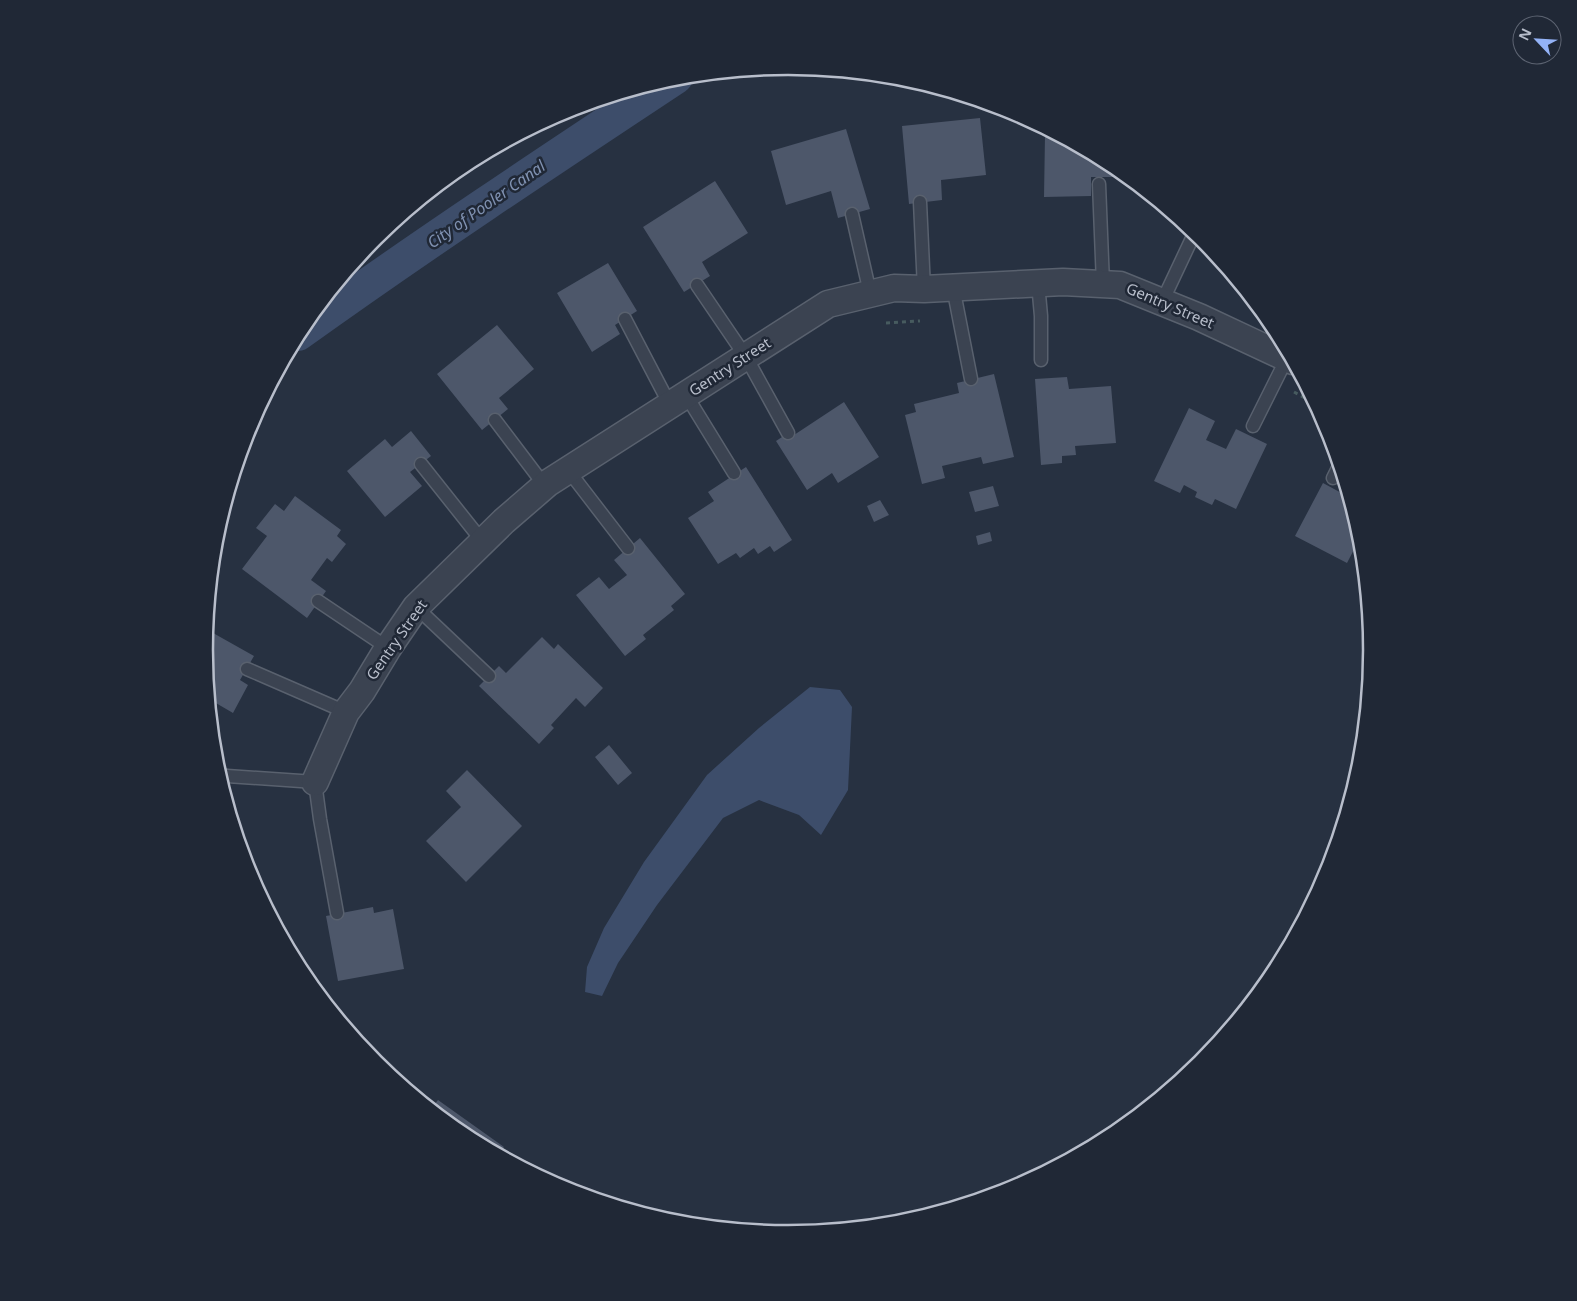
<svg xmlns="http://www.w3.org/2000/svg" width="1577" height="1301" viewBox="0 0 1577 1301" font-family="'Noto Sans',sans-serif">
	<style>
		.water { fill: #3d4d6a }
		.lines { fill: none; stroke-linecap: round; stroke-linejoin: round }
		.canal { stroke: #3d4d6a; stroke-width: 34 }
		.building { fill: #4d576a }
		.service-casing { stroke: #59616e; stroke-width: 15 }
		.minor-casing { stroke: #59616e; stroke-width: 29 }
		.path { stroke: #475b5f; stroke-width: 3; stroke-dasharray: 4 4; stroke-linecap: butt }
		.service { stroke: #3b4351; stroke-width: 12 }
		.minor { stroke: #3b4351; stroke-width: 26 }
		.labels { text-anchor: middle; stroke-width: 5; stroke-linejoin: round; paint-order: stroke }
		.street-label { font-size: 15px; fill: #b8becb; stroke: #202836 }
		.water-label { font-size: 16px; font-style: italic; fill: #8092b2; stroke: #202836 }
		.rim { fill: none; stroke: #b8becb; stroke-width: 2.5 }
	</style>
	<rect width="100%" height="100%" fill="#273141"/>
	<!-- water -->
	<path class="water" d="M810,687L840,690L852,707L848,790L821,835L799,815L759,800L723,818L657,905L618,963L602,996L585,992L587,967L604,928L644,862L707,775L759,728Z"/>
	<g class="lines">
		<!-- canal -->
		<path class="canal" d="M298,334C422,245 549,161 676,77"/>
	</g>
	<!-- building -->
	<path class="building" d="M980,118L986,175L941,180L942,200L909,204L902,126Z
		M846,129L870,209L838,218L831,191L786,205L771,151Z
		M1045,135H1057L1113,165L1121,171V177H1091V196L1044,197Z
		M715,181L748,233L702,262L710,276L684,292L643,227Z
		M608,263L637,311L615,325L620,334L592,352L557,293Z
		M497,325L534,369L499,398L508,409L482,430L437,374Z
		M994,374L1014,457L983,464L981,457L942,466L945,478L922,484L905,415L916,412L914,404L959,393L957,383Z
		M1067,377L1069,389L1111,386L1116,443L1075,446L1076,455L1062,456V463L1041,465L1035,379Z
		M844,402L879,457L838,483L832,473L807,490L776,441L788,433L791,437Z
		M1189,408L1215,421L1206,440L1226,449L1236,429L1267,444L1236,509L1215,499L1212,505L1195,497L1197,492L1184,485L1180,493L1154,481Z
		M411,431L431,456L410,472L422,486L385,517L347,471L385,439L392,447Z
		M746,467L792,540L774,552L770,546L758,554L754,548L740,558L736,553L718,564L688,518L714,501L708,492Z
		M1323,483L1347,496L1349,494L1361,536L1347,563L1295,536Z
		M993,486L999,506L975,512L969,492Z
		M295,496L341,530L337,536L346,544L332,562L327,558L311,580L326,591L307,618L242,569L267,536L256,528L275,504L284,511Z
		M880,500L889,515L874,522L867,506Z
		M990,532L992,541L978,545L976,536Z
		M640,538L685,594L671,606L674,610L643,635L646,639L625,656L576,595L599,577L609,589L627,575L614,560Z
		M206,629L254,656L240,680L248,685L233,713L209,699L204,650Z
		M542,637L554,649L558,644L603,688L585,707L576,698L551,725L554,728L539,744L479,686L499,666L506,673Z
		M609,745L632,773L618,785L595,757Z
		M467,770L522,826L466,882L426,841L461,807L446,791Z
		M373,907L374,913L393,909L404,969L338,981L326,916Z
		M438,1100L504,1147L498,1155L464,1136L431,1109Z"/>
	<g class="lines">
		<defs>
			<path id="service" d="M1099,184L1103,284
				M920,202L924,289
				M852,214L870,293
				M1038,283L1041,316V360
				M697,285L746,357L788,433
				M953,287L971,379
				M1162,302L1195,232
				M625,319L670,405
				M686,395L734,473
				M495,420L545,486
				M1253,426L1287,358
				M421,464L483,542
				M568,470L628,548
				M1333,478L1340,464
				M318,601L388,648
				M416,607L489,676
				M247,669L346,712
				M218,774L227,776L315,782L320,819L337,913"/>
			<path id="minor" d="M315,782L346,712L362,691L388,648L416,607L504,521L548,483L828,304L894,288L924,289L1063,282L1120,285L1199,317L1293,361"/>
		</defs>
		<!-- service casing -->
		<use href="#service" class="service-casing"/>
		<!-- minor casing -->
		<use href="#minor" class="minor-casing"/>
		<!-- path -->
		<path class="path" d="M886,323L920,321
			M1294,392L1316,404"/>
		<!-- service -->
		<use href="#service" class="service"/>
		<!-- minor -->
		<use href="#minor" class="minor"/>
	</g>
	<g class="labels">
		<!-- street labels -->
		<g class="street-label">
			<text transform="translate(1170 306) rotate(23)" y="5">Gentry Street</text>
			<text transform="translate(730 367) rotate(-33)" y="5">Gentry Street</text>
			<text transform="translate(397 640) rotate(-55)" y="5">Gentry Street</text>
		</g>
		<!-- water labels -->
		<g class="water-label">
			<text transform="translate(486 204) rotate(-35)" y="6">City of Pooler Canal</text>
		</g>
	</g>
	<!-- crop -->
	<path d="M0 0H1577V1301H0ZM213 650a575 575 0 1 1 1150 0a575 575 0 1 1-1150 0Z" fill="#202836" fill-rule="evenodd"/>
	<path class="rim" d="M213 650a575 575 0 1 1 1150 0a575 575 0 1 1-1150 0Z"/>
	<!-- north arrow -->
	<g transform="translate(1537 40) rotate(295)"><circle r="24" fill="#202836" stroke="#5d6472"/>
	<path d="M0-4L9 19L0 12L-9 19Z" fill="#93b2f6"/>
	<text y="-8" font-size="14" font-weight="bold" text-anchor="middle" fill="#b8becb">N</text>
	</g>
</svg>
